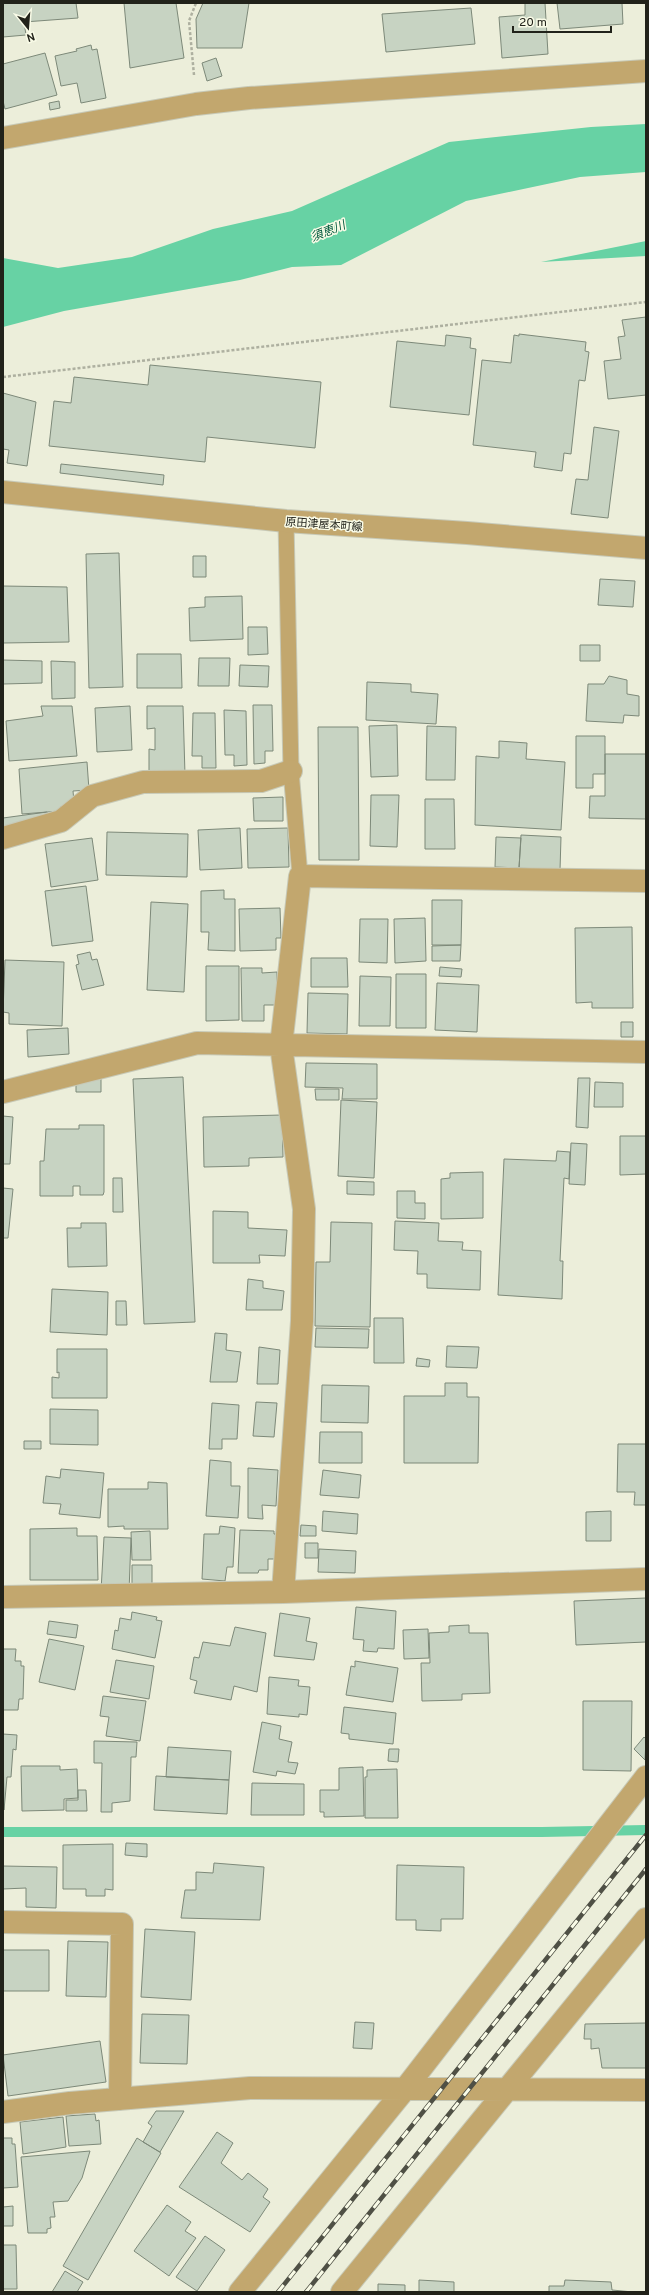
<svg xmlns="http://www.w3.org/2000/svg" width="649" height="2295" viewBox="0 0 649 2295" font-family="Overpass,'Noto Sans JP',sans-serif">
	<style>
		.water { fill: #67d2a4 }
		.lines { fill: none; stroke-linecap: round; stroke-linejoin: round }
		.stream { stroke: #67d2a4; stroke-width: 10 }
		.building { fill: #c7d3c2; stroke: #7d8979 }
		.service-casing { stroke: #c7c9b7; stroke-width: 17 }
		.minor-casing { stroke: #c7c9b7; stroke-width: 24 }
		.tertiary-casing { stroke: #c7c9b7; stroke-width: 24 }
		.path { stroke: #aeb0a0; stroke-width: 2.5; stroke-dasharray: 3 2; stroke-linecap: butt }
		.service { stroke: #c2a76e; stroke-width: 15 }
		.minor { stroke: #c2a76e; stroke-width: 22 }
		.tertiary { stroke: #c2a76e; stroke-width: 22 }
		.rail-casing { stroke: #4f5045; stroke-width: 4.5 }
		.rail { stroke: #f9fbe7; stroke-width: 3; stroke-dasharray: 9; stroke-linecap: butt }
		.labels { text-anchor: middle; stroke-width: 3; stroke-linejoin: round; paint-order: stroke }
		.street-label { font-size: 11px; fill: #21221a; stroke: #f9fbe7 }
		.water-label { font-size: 12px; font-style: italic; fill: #005a3d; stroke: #f9fbe7 }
	</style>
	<rect width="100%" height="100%" fill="#eceeda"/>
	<!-- water -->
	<path class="water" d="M646,124V172L580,177L466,201L341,265L292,267L240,280L64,311L3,327V258L58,268L132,257L213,229L292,211L449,142L591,127Z
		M646,241V256L541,262Z"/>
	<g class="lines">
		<!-- stream -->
		<path class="stream" d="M3,1832H542L646,1830"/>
	</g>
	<!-- building -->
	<path class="building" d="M3,3H76L78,18L24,22L26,35L3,37Z
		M124,3H176L184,58L130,68Z
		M203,3H249L242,48H197L196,19Z
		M525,3H545L548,54L502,58L499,17L525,15Z
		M557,3H622L623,24L560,29Z
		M471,8L475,44L386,52L382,14Z
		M91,45L92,50L97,49L106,98L81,103L77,83L61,86L55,56L77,51L76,49Z
		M45,53L57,95L5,109L3,101V64Z
		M216,58L222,76L207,81L202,63Z
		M59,101L60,108L50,110L49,103Z
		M646,317V395L608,399L604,361L621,359L618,337L625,336L622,320Z
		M519,334L586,342L585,351L589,352L585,381L579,380L571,454L564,453L562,471L534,467L536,452L473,445L482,360L511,363L514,335L519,336Z
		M446,335L471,338L470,348L476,349L469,415L390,407L397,341L445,346Z
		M150,365L321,382L315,448L207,437L205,462L49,446L54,401L71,403L74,377L148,385Z
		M3,393L36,402L27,466L7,463L9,450L3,449Z
		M594,427L619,431L608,518L571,514L576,479L588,480Z
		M61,464L164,475L163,485L60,473Z
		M119,553L123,687L89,688L86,554Z
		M193,556H206V577H193Z
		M600,579L635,581L633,607L598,605Z
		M3,586L67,587L69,642L3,643Z
		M242,596L243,639L190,641L189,608L205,607V597Z
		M248,627H267L268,654L248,655Z
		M580,645H600V661H580Z
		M137,654H181L182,688H137Z
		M199,658H230L229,686H198Z
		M3,660L42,661V683L3,684Z
		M51,661L75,662V698L52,699Z
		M240,665L269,666L268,687L239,686Z
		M609,676L627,680V694L639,696V716L624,715L623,723L586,721L588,684H604Z
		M367,682L411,684V692L438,694L436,724L366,720Z
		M253,705H272L273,751H265V763L254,764Z
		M41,706H72L77,756L9,761L6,721L43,716Z
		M130,706L132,750L97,752L95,708Z
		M147,706H183L185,775L149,776V749L155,750V728L147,729Z
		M224,710L246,711L247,765L234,766V755H225Z
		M193,713H215L216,768H202V756H192Z
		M397,725L398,776L371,777L369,726Z
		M427,726L456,727L455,780H426Z
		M318,727H358L359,860H319Z
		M576,736H605V774H593V788H576Z
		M499,741L527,743L526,759L565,762L561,830L475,825L476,756L499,758Z
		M605,754H646V819L589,818L590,796H605Z
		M87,762L89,790L73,791L74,802L69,806L60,807V811L22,814L19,769Z
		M371,795H399L397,847L370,846Z
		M283,797V821H254L253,798Z
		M425,799H454L455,849H425Z
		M47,812L49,817L3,827V818Z
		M240,828L242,868L200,870L198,830Z
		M288,828L289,867L248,868L247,829Z
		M107,832L188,834L187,877L106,875Z
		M521,835L561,837L560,870L519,868Z
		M496,837L521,838L519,868L495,867Z
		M92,838L98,880L51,887L45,844Z
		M86,886L93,941L52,946L45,891Z
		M224,890V899H235V951L208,950L209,932H201V891Z
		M432,900H462L461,945H432Z
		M151,902L188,904L184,992L147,990Z
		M280,908L281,938H276V950L240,951L239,909Z
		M425,918L426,961L395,963L394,919Z
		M360,919H388L387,963L359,962Z
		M632,927L633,1008H592V1002L576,1003L575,928Z
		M461,945L460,961H432V946Z
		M90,952L92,960L97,959L104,985L82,990L76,965L79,964L77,955Z
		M311,958H347L348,987H311Z
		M5,960L64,962L62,1026L9,1024V1013L3,1012Z
		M206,966H239V1020L206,1021Z
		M440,967L462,969L461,977L439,976Z
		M241,968H262V973L277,972V1005H264V1021H242Z
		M396,974H426V1028H396Z
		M360,976L391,977L390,1026H359Z
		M437,983L479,985L477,1032L435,1030Z
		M308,993L348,994L347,1034L307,1033Z
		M621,1022H633V1037H621Z
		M68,1028L69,1054L28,1057L27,1030Z
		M306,1063L377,1064V1099H342L343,1088L305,1087Z
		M101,1074V1092H76V1082Z
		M183,1077L195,1322L144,1324L133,1079Z
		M578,1078H590L588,1128L576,1127Z
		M595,1082L623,1083V1107H594Z
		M315,1089H339V1100H316Z
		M341,1100L377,1102L374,1178L338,1176Z
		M282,1115L283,1157L249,1158V1166L204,1167L203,1117Z
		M3,1116L13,1117L10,1164H3Z
		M79,1125H104V1192L103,1195H80V1186H73V1196H40V1161H44L46,1129H79Z
		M620,1136H646V1174L620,1175Z
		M571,1143L587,1144L585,1185L569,1184Z
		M557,1151L570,1152L569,1179L564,1178L560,1261H563L562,1299L498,1295L504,1159L556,1161Z
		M483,1172V1218L441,1219V1179L450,1178V1173Z
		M113,1178H122L123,1212H113Z
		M347,1181L374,1182V1195L347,1194Z
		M3,1188L13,1189L8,1238H3Z
		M397,1191H415V1203H425V1219L397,1218Z
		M213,1211L248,1212V1228L287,1230L285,1256L259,1255L260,1263H213Z
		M395,1221L439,1223L438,1241L463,1242L462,1250L481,1251L480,1290L427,1288V1274H417L418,1251L394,1250Z
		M331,1222L372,1223L370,1327L315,1326L316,1262H330Z
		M81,1223H106L107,1266L68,1267L67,1228H81Z
		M248,1279L263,1281V1288L284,1291L282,1310H246Z
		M52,1289L108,1292L107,1335L50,1332Z
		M116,1301H126L127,1325H116Z
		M374,1318H403L404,1363H374Z
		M316,1328L369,1329L368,1348L315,1347Z
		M215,1333L227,1334L226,1350L241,1352L237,1382H210Z
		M447,1346L479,1347L477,1368L446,1367Z
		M259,1347L280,1350L278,1384H257Z
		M57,1349H107V1398H52V1377L59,1378V1372L57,1373Z
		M417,1358L430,1360L429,1367L416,1366Z
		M445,1383H467V1397H479L478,1463H404V1396H445Z
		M322,1385L369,1386L368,1423L321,1422Z
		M256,1402L277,1403L274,1437L253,1436Z
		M212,1403L239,1405L237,1439H222V1449H209Z
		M50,1409L98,1410V1445L50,1444Z
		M320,1432H362V1463H319Z
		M24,1441H41V1449H24Z
		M618,1444H646V1505H634L635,1492H617Z
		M210,1460L231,1462V1486H240L238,1518L206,1516Z
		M248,1468L278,1470L276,1506L262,1505L263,1519L248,1518Z
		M61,1469L104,1473L100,1518L59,1514L61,1504L43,1503L46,1476L60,1478Z
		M323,1470L361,1475L359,1498L320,1495Z
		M148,1482L167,1483L168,1529H124V1526L108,1527V1489H148Z
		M323,1511L358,1514L357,1534L322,1531Z
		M611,1511V1541H586V1512Z
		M301,1525L316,1526V1536H300Z
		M220,1526L235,1528L233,1567H227L225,1581L202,1579L204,1534H219Z
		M77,1528V1536H97L98,1580H30V1529Z
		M240,1530L274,1531V1534H279L278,1559H268V1570H259L258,1573H238Z
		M150,1531L151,1560H132L131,1532Z
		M104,1537L131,1538L129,1592L101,1591Z
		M305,1543H318V1558H305Z
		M319,1549L356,1551L355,1573L318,1572Z
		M132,1565H152V1590H132Z
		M646,1598V1642L576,1645L574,1601Z
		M356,1607L396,1611L394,1649L378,1648L377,1652L363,1651L364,1640L353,1639Z
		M132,1612L157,1617L156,1620L162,1621L155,1658L112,1649L115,1630L118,1631L120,1618L131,1620Z
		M280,1613L310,1618L306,1641L317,1643L314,1660L274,1656Z
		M49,1621L78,1625L76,1638L47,1634Z
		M469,1625V1633H488L490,1693L462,1694V1700L422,1701L421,1663H430L429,1633L449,1632V1626Z
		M235,1627L266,1633L257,1692L234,1686L231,1700L194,1693L197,1681L190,1679L194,1657L199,1658L203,1642L230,1646Z
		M428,1629L429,1658L404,1659L403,1630Z
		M49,1639L84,1646L75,1690L39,1682Z
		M3,1649H16L15,1661H21V1666H24L23,1699H19L18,1710H3Z
		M116,1660L154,1666L149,1699L110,1692Z
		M355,1661L398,1668L393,1702L346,1695L351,1666L355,1667Z
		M269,1677L299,1680L298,1686L310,1687L307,1715L299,1714V1717L267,1714Z
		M103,1696L146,1701L140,1741L106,1736L109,1717L100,1716Z
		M583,1701H632L631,1771L583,1770Z
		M344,1707L396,1713L393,1744L349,1739V1734L341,1733Z
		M262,1722L281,1726L279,1739L292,1742L288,1762L298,1763L295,1774L277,1771L276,1776L253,1772Z
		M3,1734L17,1735L16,1750L13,1749L11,1777H7L4,1810Z
		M644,1737L646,1739L645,1760L634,1749Z
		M94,1741L137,1742L136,1757H131L130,1801L112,1803V1812H101L102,1763H94Z
		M168,1747L231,1751L229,1780L166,1777Z
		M389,1749H399L398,1762L388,1761Z
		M21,1766H60V1770L77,1769L78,1798L64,1799V1810L22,1811Z
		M363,1767L364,1816L324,1817V1812H320V1790H339V1768Z
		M397,1769L398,1818H365V1777H367V1770Z
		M156,1776L229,1780L227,1814L154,1810Z
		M252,1783L304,1784V1815H251Z
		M78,1790H86L87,1811H66V1800H78Z
		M126,1843L147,1844V1857L125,1855Z
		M113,1844V1890L105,1889V1896H86V1889H63V1845Z
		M214,1863L264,1867L260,1920L181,1918L185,1890H196V1872L213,1873Z
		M397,1865L464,1867L463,1919H441V1931L416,1930V1920H396Z
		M3,1866L57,1867L56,1908L26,1907V1888L3,1889Z
		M145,1929L195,1932L191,2000L141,1997Z
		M68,1941L108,1942L106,1997L66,1996Z
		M3,1950H49V1991H3Z
		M142,2014L189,2015L187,2064L140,2063Z
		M355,2022L374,2023L372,2049L353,2048Z
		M646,2023V2068H602L599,2048L591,2049V2039H584L585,2024Z
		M100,2041L106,2082L8,2096L3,2055Z
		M156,2111H184L160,2152L143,2142L152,2126L148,2123Z
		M95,2114L96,2121L99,2120L101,2144L69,2146L66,2116Z
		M63,2117L66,2147L23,2154L20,2122Z
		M217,2132L233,2143L221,2163L242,2180L248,2173L268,2189L263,2197L270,2202L250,2232L179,2187Z
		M3,2138H12V2144H15L18,2187L3,2188Z
		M137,2138L161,2153L88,2280L63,2266Z
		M90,2151L82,2178L68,2201L53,2202L55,2217H50L51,2228L47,2229V2233H28L21,2157Z
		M167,2205L191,2222L185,2231L196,2238L169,2276L134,2251Z
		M13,2206V2226H3V2207Z
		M205,2236L225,2250L197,2291L176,2277Z
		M3,2245H16L17,2289H3Z
		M65,2271L83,2282L77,2292H52Z
		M419,2280L454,2282V2292H419Z
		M565,2280L611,2282L612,2290L633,2292H549V2286H564Z
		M378,2284L405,2285V2292H378Z"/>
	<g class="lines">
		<defs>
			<path id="service" d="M286,521L291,771L300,876"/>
			<path id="minor" d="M3,138L196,104L249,98L646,71
				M3,838L61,821L92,796L143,782L261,781L291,771
				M3,1092L197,1043L646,1052
				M283,1592L302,1321L304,1209L281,1046L300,876L646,881
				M3,1597L283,1592L646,1579
				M3,1922L122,1924L120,2099
				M3,2112L70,2103L250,2088L646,2090
				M240,2292L405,2089L646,1777
				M342,2292L646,1919"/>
			<path id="tertiary" d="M3,492L286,521L467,533L646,548"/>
		</defs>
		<!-- service casing -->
		<use href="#service" class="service-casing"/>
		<!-- minor casing -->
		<use href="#minor" class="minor-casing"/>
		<!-- tertiary casing -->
		<use href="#tertiary" class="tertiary-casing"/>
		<!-- path -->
		<path class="path" d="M194,75L189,21L196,3
			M3,377L646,302"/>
		<!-- service -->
		<use href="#service" class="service"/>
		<!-- minor -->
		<use href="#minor" class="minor"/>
		<!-- tertiary -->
		<use href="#tertiary" class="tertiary"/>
		<defs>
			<path id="rail" d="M278,2292L646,1835
				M306,2292L646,1869"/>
		</defs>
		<!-- rail casing -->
		<use href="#rail" class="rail-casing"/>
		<!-- rail -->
		<use href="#rail" class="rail"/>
	</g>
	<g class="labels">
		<!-- street labels -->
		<g class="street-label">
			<text transform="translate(324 524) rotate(4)" y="4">原田津屋本町線</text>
		</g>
		<!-- water labels -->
		<g class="water-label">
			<text transform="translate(328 231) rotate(-22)" y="4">須恵川</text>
		</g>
	</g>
	<!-- border -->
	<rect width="649" height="2295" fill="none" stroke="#21221a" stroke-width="8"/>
	<!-- north arrow -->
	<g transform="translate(28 28) rotate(163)" stroke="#f9fbe7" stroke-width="3" paint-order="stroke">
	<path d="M0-3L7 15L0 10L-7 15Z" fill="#21221a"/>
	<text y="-6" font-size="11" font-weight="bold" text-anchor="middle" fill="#21221a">N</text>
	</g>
	<!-- scale -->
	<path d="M513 26v6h98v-6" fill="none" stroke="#21221a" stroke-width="2"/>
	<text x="519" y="26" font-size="12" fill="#21221a" stroke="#f9fbe7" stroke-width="3" paint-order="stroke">20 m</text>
</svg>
